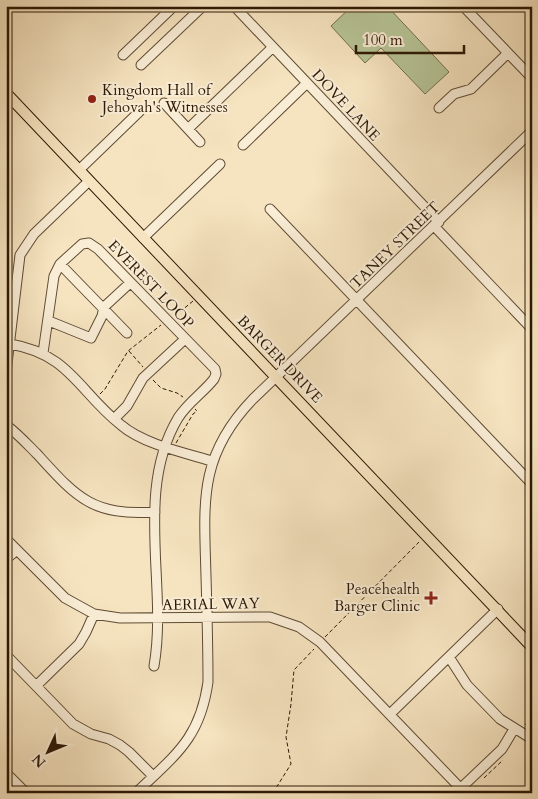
<svg xmlns="http://www.w3.org/2000/svg" width="538" height="799" viewBox="0 0 538 799" font-family="Cardo,serif">
	<style>
		.green { fill: #b7c597; stroke: #726e4e }
		.lines { fill: none; stroke-linecap: round; stroke-linejoin: round }
		.minor-casing { stroke: #5f4b33; stroke-width: 11 }
		.major-casing { stroke: #2d1804; stroke-width: 12 }
		.path { stroke: #2d1804; stroke-width: 1; stroke-dasharray: 4 2.5; stroke-linecap: butt }
		.minor { stroke: #f9edd6; stroke-width: 9 }
		.major { stroke: #f6e4c0; stroke-width: 10 }
		.poi-dot { fill: #8f2418; stroke: #f9edd6; stroke-width: 2 }
		.labels { text-anchor: middle; stroke-width: 4; stroke-linejoin: round; paint-order: stroke }
		.poi-label { font-size: 15px; fill: #2d1804; stroke: #f9edd6; text-anchor: start }
		.street-label { font-size: 15px; fill: #2d1804; stroke: #f9edd6 }
	</style>
	<rect width="100%" height="100%" fill="#f6e4c0"/>
	<filter id="stains"><feTurbulence type="fractalNoise" baseFrequency=".004" numOctaves="4"/><feColorMatrix values="0 0 0 0 .2 0 0 0 0 .09 0 0 0 0 .02 0 0 0 .5 -.17"/></filter>
	<radialGradient id="worn" r=".72"><stop offset=".6" stop-color="#630" stop-opacity="0"/><stop offset="1" stop-color="#630" stop-opacity=".3"/></radialGradient>
	<!-- green -->
	<path class="green" d="M352,6H387L449,72L425,94L381,48L365,63L331,26Z"/>
	<g class="lines">
		<defs>
			<path id="minor" d="M234,6L439,222
				M463,6L532,78
				M123,55L174,6
				M141,65L203,6
				M164,103L200,142
				M439,108L454,94L471,89L508,53
				M188,129L273,47
				M243,145L307,83
				M79,170L140,111
				M270,209L532,484
				M434,226L532,329
				M143,238L220,164
				M60,264L127,333
				M49,321L91,338L102,316L104,307L130,283
				M10,344C70,354 79,392 121,425C143,444 185,453 212,461
				M43,353L54,276L60,264L82,244L89,243L98,249L215,369L216,374L214,379C203,393 188,402 178,418C134,492 168,586 154,666
				M6,372L20,255L34,234L89,181
				M114,419L127,406L143,378L185,339
				M6,425C18,434 27,444 37,454C77,498 92,516 155,512
				M6,539L65,598L94,614L120,618L270,617L299,627L320,642L465,793
				M6,559L17,550
				M6,655L73,724L91,734L109,739L120,745L129,752L153,776
				M449,657L467,685L500,719L532,739
				M36,686L79,644L86,632L94,614
				M390,714L498,609
				M6,773L26,793
				M461,788L502,749L514,729
				M136,793C175,755 200,739 208,682C208,647 207,611 206,576C204,502 198,456 253,399L532,131"/>
			<path id="major" d="M6,93L532,647"/>
		</defs>
		<!-- minor casing -->
		<use href="#minor" class="minor-casing"/>
		<!-- major casing -->
		<use href="#major" class="major-casing"/>
		<!-- path -->
		<path class="path" d="M175,316L193,301
			M129,351L143,367
			M153,380L161,388L177,393L183,397
			M100,394L105,389L128,351L161,325
			M176,443L193,414L197,411L195,409
			M325,637L419,542
			M525,725L532,717
			M484,778L503,760
			M279,793L276,788L291,764L286,737L291,704L294,670L314,649
			M475,793L476,786"/>
		<!-- minor -->
		<use href="#minor" class="minor"/>
		<!-- major -->
		<use href="#major" class="major"/>
	</g>
	<!-- markers -->
	<g class="poi-dot">
		<circle cx="92" cy="99" r="5"/>
		<path d="M428.5 590.5h5v5h5v5h-5v5h-5v-5h-5v-5h5z"/>
	</g>
	<g class="labels">
		<!-- poi labels -->
		<g class="poi-label">
			<text x="102" y="95">Kingdom Hall of<tspan x="102" dy="17">Jehovah's Witnesses</tspan></text>
			<text x="420" y="594" text-anchor="end">Peacehealth<tspan x="420" dy="17">Barger Clinic</tspan></text>
		</g>
		<!-- street labels -->
		<g class="street-label">
			<text transform="translate(346 105) rotate(47)" y="5">DOVE LANE</text>
			<text transform="translate(395 245) rotate(-44)" y="5">TANEY STREET</text>
			<text transform="translate(151 284) rotate(46)" y="5">EVEREST LOOP</text>
			<text transform="translate(280 359) rotate(46)" y="5">BARGER DRIVE</text>
			<text transform="translate(211 604) rotate(-1)" y="5">AERIAL WAY</text>
		</g>
	</g>
	<!-- margin -->
	<rect width="538" height="799" fill="none" stroke="#f6e4c0" stroke-width="25"/>
	<rect x="8" y="8" width="523" height="784" fill="none" stroke="#2d1804" stroke-width="2.5"/>
	<rect x="12" y="12" width="513" height="774" fill="none" stroke="#2d1804"/>
	<!-- north arrow -->
	<g transform="translate(48 752) rotate(226)" stroke="#f9edd6" stroke-width="4" paint-order="stroke">
	<path d="M0-4L9 19L0 12L-9 19Z" fill="#2d1804"/>
	<text y="-8" font-size="14" font-weight="bold" text-anchor="middle" fill="#2d1804">N</text>
	</g>
	<!-- scale -->
	<path d="M356 45v8h108v-8" fill="none" stroke="#2d1804" stroke-width="2.5"/>
	<text x="363" y="45" font-size="15" fill="#2d1804" stroke="#f9edd6" stroke-width="4" paint-order="stroke">100 m</text>
	<rect width="100%" height="100%" filter="url(#stains)"/>
	<rect width="100%" height="100%" fill="url(#worn)"/>
</svg>
